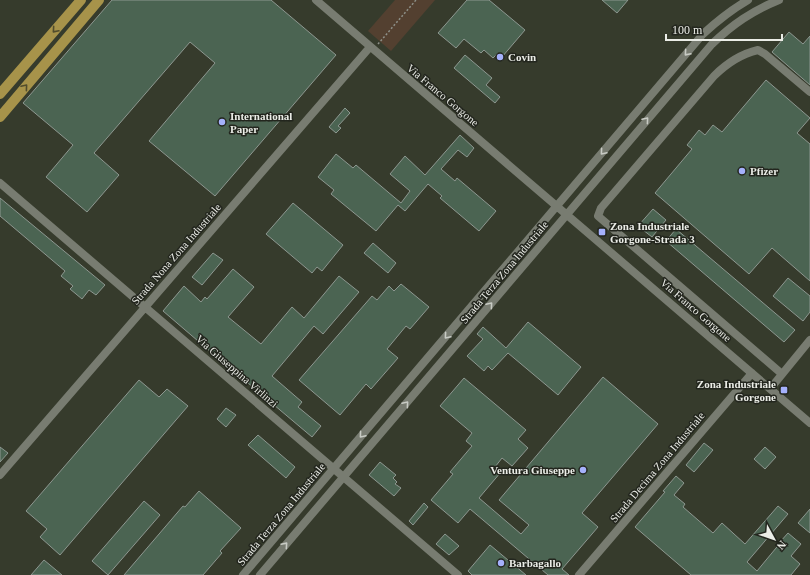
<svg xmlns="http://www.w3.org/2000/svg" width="810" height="575" viewBox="0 0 810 575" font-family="'Times New Roman',serif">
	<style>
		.built { fill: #363b2c }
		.green { fill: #534030 }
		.building { fill: #4b6452; stroke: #8d9790 }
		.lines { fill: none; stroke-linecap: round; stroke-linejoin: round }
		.path { stroke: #8e9089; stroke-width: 1.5; stroke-dasharray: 2 2; stroke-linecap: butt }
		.minor { stroke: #787c71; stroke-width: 8 }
		.major { stroke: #a7934a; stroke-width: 10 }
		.oneway { stroke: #514c2d }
		.oneway2 { stroke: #c8cbc4 }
		.poi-dot { fill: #a5b1fc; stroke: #23261e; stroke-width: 1.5 }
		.labels { text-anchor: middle; stroke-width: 3; stroke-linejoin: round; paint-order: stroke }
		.poi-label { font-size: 11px; font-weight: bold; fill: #ebede7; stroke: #23261e; text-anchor: start }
		.street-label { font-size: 11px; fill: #ebede7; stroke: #23261e }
	</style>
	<rect width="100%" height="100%" fill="#2d3027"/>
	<!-- built -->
	<path class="built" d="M0,0H810V575H0Z"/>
	<!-- green -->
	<path class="green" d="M395,0H435L391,51L368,31Z"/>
	<!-- building -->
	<path class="building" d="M112,0H271L336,55L215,196L149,141L215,63L190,42L94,153L119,175L87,212L46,177L73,145L23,103Z
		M467,0H489L525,30L502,57L498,53L493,58L484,50L481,53L464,39L456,48L438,33Z
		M602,0H628L617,13Z
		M789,32L803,44L810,36V85L772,52Z
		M465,55L492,78L486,85L500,97L495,103L454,68Z
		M766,80L810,118L797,133L810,144V281L772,248L749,274L655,193L692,149L687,145L699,130L705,135L713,125L722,132Z
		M345,108L350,113L338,126L341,128L336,133L329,127Z
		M460,135L474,148L467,157L458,150L441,169L455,181L457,178L496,211L479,231L440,198L442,196L428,184L405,211L398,205L376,231L331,194L334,190L318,177L336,154L353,168L356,165L401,203L410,191L390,174L405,156L425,175Z
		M0,198L105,285L96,295L89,290L82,299L70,289L73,286L61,276L65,271L0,216Z
		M293,203L343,245L322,271L317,267L312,273L266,234Z
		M653,209L666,220L652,237L638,226Z
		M676,229L795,330L784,342L666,241Z
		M373,243L396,263L388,273L364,253Z
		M213,253L223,260L202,285L192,277Z
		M233,269L254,287L228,317L261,344L292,307L304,318L339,276L359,292L323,334L314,326L272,376L302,402L298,407L321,426L312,437L248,383L249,381L242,375L240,377L163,311L184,286L201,302L205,297L207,299Z
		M788,278L810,296V312L803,321L773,296Z
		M401,284L429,307L410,329L406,326L387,349L398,358L371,389L366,384L340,415L299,380L372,296L377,300L389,286L394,291Z
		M528,322L581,367L558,395L508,353L492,370L488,366L484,371L467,356L483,339L477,334L483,327L506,348Z
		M603,377L658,424L582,513L598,527L562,569L569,575H548L470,509L458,523L431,500L453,474L450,472L472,446L466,441L472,433L440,406L464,378L526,430L518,439L528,448L512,466L502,458L495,467L501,472L479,498L521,534L529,525L499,500Z
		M139,380L159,397L167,389L188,406L60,555L40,537L47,529L26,511Z
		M226,408L236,415L226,427L217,419Z
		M258,435L295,467L286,478L248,445Z
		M704,443L713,450L694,472L686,465Z
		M0,447L8,453L0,462Z
		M765,447L776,457L765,469L754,459Z
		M380,462L396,475L393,478L397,482L395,484L401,488L394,496L369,475Z
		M676,476L684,483L674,495L685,504L683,507L713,533L722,523L745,544L778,506L788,514L747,562L757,571L781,542H780L788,533L801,544L791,556L800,564L791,575H691L635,527L665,492L663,491Z
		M199,491L241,528L220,551L222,553L203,575H124L183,506L185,507Z
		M144,501L160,515L108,575L92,561Z
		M424,503L428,507L413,525L409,521Z
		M810,509V533L798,523Z
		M445,534L459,546L449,555L436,544Z
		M490,545L526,575H472L468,571Z
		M44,560L62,575H31Z"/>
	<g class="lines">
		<!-- path -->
		<path class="path" d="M378,44L416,0"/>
		<!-- minor -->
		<path class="minor" d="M316,0L810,423
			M0,183L458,575
			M782,374L598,216L601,208L714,76C726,64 741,54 758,50L765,54L810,92
			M770,389L810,340
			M0,475L370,47
			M243,575L703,34C717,21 731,10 748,0
			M260,575L712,44C733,24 752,11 779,0
			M579,575L752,373"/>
		<!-- major -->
		<path class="major" d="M0,94L81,0
			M0,117L99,0"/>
	</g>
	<!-- one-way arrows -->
	<defs><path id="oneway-chevron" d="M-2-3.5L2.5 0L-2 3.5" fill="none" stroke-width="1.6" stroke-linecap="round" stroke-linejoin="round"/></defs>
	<g class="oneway">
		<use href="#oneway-chevron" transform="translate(55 30) rotate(131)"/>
		<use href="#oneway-chevron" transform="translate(25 87) rotate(-50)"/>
	</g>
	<g class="oneway2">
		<use href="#oneway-chevron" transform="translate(687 53) rotate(131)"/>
		<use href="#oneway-chevron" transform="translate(646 120) rotate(-50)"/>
		<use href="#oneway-chevron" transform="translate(603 152) rotate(130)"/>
		<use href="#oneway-chevron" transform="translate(490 305) rotate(-50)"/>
		<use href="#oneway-chevron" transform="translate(447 336) rotate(130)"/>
		<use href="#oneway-chevron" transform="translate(406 404) rotate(-50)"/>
		<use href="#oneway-chevron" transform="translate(362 435) rotate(130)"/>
		<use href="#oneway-chevron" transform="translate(285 545) rotate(-49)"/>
	</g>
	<!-- markers -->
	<g class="poi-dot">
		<circle cx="500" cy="57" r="4"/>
		<circle cx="222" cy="122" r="4"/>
		<circle cx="742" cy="171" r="4"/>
		<rect x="598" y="228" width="8" height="8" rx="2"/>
		<rect x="780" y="386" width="8" height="8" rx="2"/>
		<circle cx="583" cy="470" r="4"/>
		<circle cx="501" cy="563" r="4"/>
	</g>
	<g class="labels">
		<!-- poi labels -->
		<g class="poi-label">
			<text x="508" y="61">Covin</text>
			<text x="230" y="120">International<tspan x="230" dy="13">Paper</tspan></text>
			<text x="750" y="175">Pfizer</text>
			<text x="610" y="230">Zona Industriale<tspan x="610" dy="13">Gorgone-Strada 3</tspan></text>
			<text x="776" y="388" text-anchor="end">Zona Industriale<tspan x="776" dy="13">Gorgone</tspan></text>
			<text x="575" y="474" text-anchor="end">Ventura Giuseppe</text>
			<text x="509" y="567">Barbagallo</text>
		</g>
		<!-- street labels -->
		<g class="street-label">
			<text transform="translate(443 95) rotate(40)" y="4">Via Franco Gorgone</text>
			<text transform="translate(176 254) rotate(-49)" y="4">Strada Nona Zona Industriale</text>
			<text transform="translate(504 272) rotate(-50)" y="4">Strada Terza Zona Industriale</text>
			<text transform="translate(696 310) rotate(41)" y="4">Via Franco Gorgone</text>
			<text transform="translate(237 371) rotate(41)" y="4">Via Giuseppina Virlinzi</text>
			<text transform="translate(657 467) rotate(-50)" y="4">Strada Decima Zona Industriale</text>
			<text transform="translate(281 514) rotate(-50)" y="4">Strada Terza Zona Industriale</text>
		</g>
	</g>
	<!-- north arrow -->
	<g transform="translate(774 539) rotate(130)" stroke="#23261e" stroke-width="3" paint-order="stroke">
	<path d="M0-3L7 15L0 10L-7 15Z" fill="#ebede7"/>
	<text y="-6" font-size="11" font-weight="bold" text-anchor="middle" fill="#ebede7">N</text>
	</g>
	<!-- scale -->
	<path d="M666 34v6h116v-6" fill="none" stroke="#ebede7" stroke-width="2"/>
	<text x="672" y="34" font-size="12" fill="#ebede7" stroke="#23261e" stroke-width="3" paint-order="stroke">100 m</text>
</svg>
